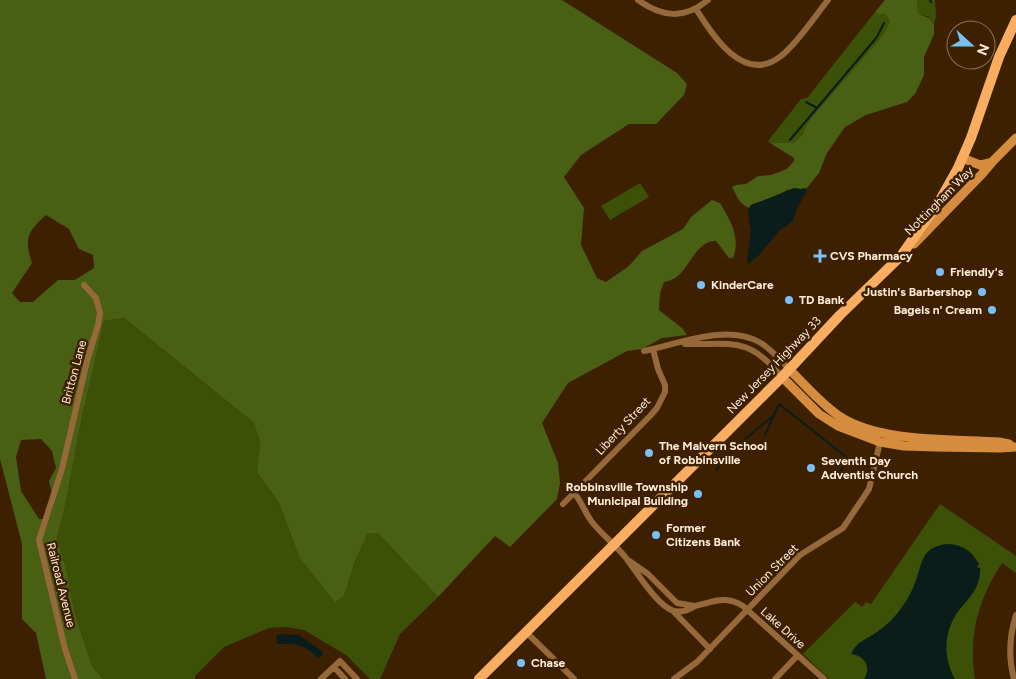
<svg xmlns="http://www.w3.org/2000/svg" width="1016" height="679" viewBox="0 0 1016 679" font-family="Figtree,sans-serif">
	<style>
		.green { fill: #3c5008 }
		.forest { fill: #495f13; fill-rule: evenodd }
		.water { fill: #0a1d1b }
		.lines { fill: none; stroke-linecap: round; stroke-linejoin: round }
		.stream { stroke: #0a1d1b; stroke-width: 2 }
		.street { stroke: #96693b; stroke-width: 6 }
		.secondary { stroke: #d58c3e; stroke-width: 9 }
		.primary { stroke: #f8ad61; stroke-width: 10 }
		.poi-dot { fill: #79bff8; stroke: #3d2000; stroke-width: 2 }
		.labels { text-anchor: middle; stroke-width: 5; stroke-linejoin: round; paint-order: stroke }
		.street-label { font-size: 12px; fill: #ffebda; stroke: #3d2000 }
		.poi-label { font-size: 12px; font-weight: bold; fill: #ffebda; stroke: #3d2000; text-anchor: start }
	</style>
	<rect width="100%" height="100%" fill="#3d2000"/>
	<!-- green -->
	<path class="green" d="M917,0H935L936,17L934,24L929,17L919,14L917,10Z
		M875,12L879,15L885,14L891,21L884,34L810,119L802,135L794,143H770L768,141L801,99L807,98Z
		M640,183L649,197L610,220L601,206Z
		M124,318L254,423L260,443L257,472L279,503L299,557L335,601L344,596L356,559L368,533H378L438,597L400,634L380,679H370L346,655L304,630L286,627L269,628L224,647L195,676V679H103L92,666L74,610L67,572L57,538L65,506L82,417L104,321Z
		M940,504L1016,556V573L1002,563C978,599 968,637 975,679H829L803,654L855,602L862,607L866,602L871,604Z"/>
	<!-- forest -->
	<path class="forest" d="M0,0H562L677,73L687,84L684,95L656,124H629L581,155L564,177L584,208L581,245L597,278L606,282L629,266L642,251L683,229L691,217L712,200L720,203C730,220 741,237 733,258H729L716,241C696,240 689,270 675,278C672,280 668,281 664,282L660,293L659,310L683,329L687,335L662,338L642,349L627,351L568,383L542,423L558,463L560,483L557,499L510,547L495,536L438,597L378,533H368L356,559L344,596L335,602L299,557L279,503L257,472L260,443L254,423L124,318L104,321L82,417L65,506L57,538L67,572L74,610L92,666L103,679H46L36,633L22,619V544L0,459ZM46,215L69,229L79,249L93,255L94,268L75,280H58L33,302H20L12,293L32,263C24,239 27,232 46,215ZM41,439L52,451L56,468L49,481L54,503L49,519H39L21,491L16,457L21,440Z
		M885,0H917V10L919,14L929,18L934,24V34L924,57V75L915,94L907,102L866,115L845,127L827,153L819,173L806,189L787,190L780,195L752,204L749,208C739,204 737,196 732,187L736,185L746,184L758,176L771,175L787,169L794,161V158L770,143H794L802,135L810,119L884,34L890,21L885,14L879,15L875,12Z"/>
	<!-- water -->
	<path class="water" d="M794,188L801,189L805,188L807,190L797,209L793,221L779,231L759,255L749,264L747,261L751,232L748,213L750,206Z
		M946,544C962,544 971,550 979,564L977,567L980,568C981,586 971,596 960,609C944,629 942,656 955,679H864C872,667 865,656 851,654C856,642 867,639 877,632C887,625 895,617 902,607C908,599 913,589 916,580C923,560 922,548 946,544Z
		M280,634L299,635L322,651L323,656L317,658C304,643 295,644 277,644L276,636Z"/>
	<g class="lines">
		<!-- stream -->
		<path class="stream" d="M930,0L931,2
			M806,102L817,108
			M790,140L877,37L884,23
			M765,435L779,404L859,467
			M716,470L739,444L774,415
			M840,473L847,457"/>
		<!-- street -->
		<path class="street" d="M638,0C662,17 684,20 708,0
			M696,9C713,36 744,85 781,56C796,45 816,15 828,0
			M685,344C733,345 748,336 782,377
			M644,351C679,344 727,323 761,343C771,349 780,360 789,369
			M574,493C582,502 585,513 592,522C602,535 616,545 626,558C636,571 658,607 674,611C683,613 689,610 695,606C698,605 703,604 707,603C720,599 730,598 743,606L824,679
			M563,504L650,416L657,408L665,392V385L658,369L653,349
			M628,560L648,574L677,603L695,606
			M673,611L710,649
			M526,632L574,679
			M334,667L345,679
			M75,679L65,649L39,540L62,469L87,361L98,325L100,313L96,298L84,285
			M321,679L340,661L357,679
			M674,679L697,662L800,555L843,528L869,489L880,442
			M775,679L797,656
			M1014,679C1008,657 1009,637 1016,615"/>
		<!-- secondary -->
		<path class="secondary" d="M962,158L980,165L992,162
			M914,244L982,174L993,161L1016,138
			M789,369C805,385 820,403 839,416C880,443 951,439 999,442L1009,444L1011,446
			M782,377L819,414L838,426L880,442L904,446L935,447L1000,448L1016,447"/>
		<!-- primary -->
		<path class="primary" d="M479,679L782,377L840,315L901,256L939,202L958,168L971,138L999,57L1016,20"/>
	</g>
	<!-- markers -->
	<g class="poi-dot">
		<path d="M817.5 248.5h5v5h5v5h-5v5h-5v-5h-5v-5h5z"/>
		<circle cx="940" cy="272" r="5"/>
		<circle cx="701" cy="285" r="5"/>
		<circle cx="982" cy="292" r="5"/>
		<circle cx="789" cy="300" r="5"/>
		<circle cx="992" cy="310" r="5"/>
		<circle cx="649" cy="453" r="5"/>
		<circle cx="811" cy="468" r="5"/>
		<circle cx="698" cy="494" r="5"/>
		<circle cx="656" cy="535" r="5"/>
		<circle cx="521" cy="663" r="5"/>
	</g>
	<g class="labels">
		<!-- street labels -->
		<g class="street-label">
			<text transform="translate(939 201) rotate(-45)" y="4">Nottingham Way</text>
			<text transform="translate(774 365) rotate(-46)" y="4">New Jersey Highway 33</text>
			<text transform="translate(74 372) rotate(-75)" y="4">Britton Lane</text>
			<text transform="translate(623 426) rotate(-47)" y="4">Liberty Street</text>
			<text transform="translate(772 570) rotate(-45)" y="4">Union Street</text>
			<text transform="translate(61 585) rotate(76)" y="4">Railroad Avenue</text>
			<text transform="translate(783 628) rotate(42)" y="4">Lake Drive</text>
		</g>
		<!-- poi labels -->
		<g class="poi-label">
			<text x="830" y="260">CVS Pharmacy</text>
			<text x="950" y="276">Friendly's</text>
			<text x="711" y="289">KinderCare</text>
			<text x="972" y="296" text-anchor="end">Justin's Barbershop</text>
			<text x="799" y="304">TD Bank</text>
			<text x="982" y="314" text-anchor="end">Bagels n' Cream</text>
			<text x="659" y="450">The Malvern School<tspan x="659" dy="14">of Robbinsville</tspan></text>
			<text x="821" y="465">Seventh Day<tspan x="821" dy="14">Adventist Church</tspan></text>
			<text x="688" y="491" text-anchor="end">Robbinsville Township<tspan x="688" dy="14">Municipal Building</tspan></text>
			<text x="666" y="532">Former<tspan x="666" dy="14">Citizens Bank</tspan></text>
			<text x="531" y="667">Chase</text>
		</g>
	</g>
	<!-- north arrow -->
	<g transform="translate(971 45) rotate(111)"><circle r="24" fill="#3d2000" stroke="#8b7157"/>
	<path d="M0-4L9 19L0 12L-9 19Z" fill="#79bff8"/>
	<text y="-8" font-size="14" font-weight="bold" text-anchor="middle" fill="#ffebda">N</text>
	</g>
</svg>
